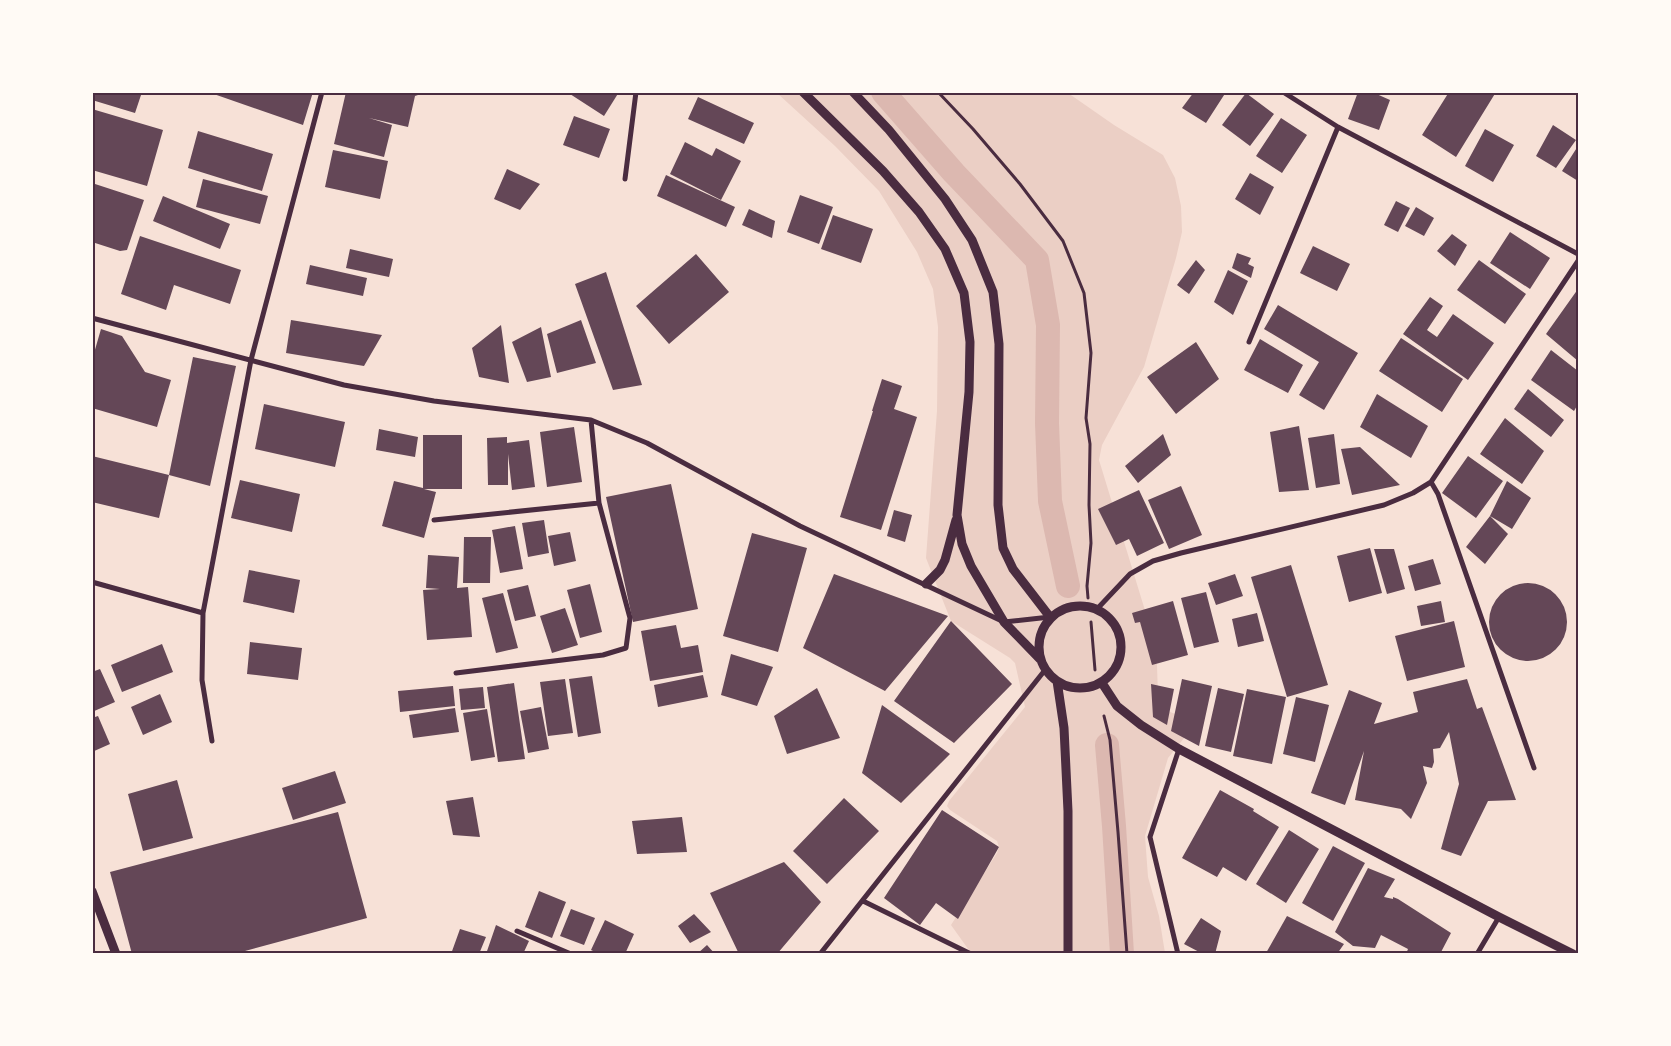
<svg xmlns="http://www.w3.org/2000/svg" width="1671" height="1046" viewBox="0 0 1671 1046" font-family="Commissioner,sans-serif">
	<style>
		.green { fill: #ebcfc5 }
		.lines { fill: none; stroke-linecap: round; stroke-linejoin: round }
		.canal { stroke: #dcb8b0; stroke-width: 24 }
		.building { fill: #644757 }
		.path { stroke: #4a2c40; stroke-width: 3 }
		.minor { stroke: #4a2c40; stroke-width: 5 }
		.tertiary { stroke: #4a2c40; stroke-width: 9 }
		.neatline { fill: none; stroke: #4a2c40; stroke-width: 2 }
	</style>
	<rect width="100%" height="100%" fill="#f7e1d7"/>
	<!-- green -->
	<path class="green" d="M777,93H1068L1114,125L1163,155L1175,178L1181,206L1182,232L1176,258L1144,367L1102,445L1099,460L1151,630L1157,665L1158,698L1163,709L1185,718L1193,727L1168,758L1145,836L1148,877L1159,916L1165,953H971L951,925L997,853L999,847L997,841L950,810L947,806L949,801L1025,707L1015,663L1010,658L951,621L926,558L937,411L938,327L933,289L917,252L879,191L835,146Z"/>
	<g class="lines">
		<!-- canal -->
		<path class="canal" d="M883,92L954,173L1037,260L1048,325L1047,423L1050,501L1068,586
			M1107,745L1114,826L1122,954"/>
	</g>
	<!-- building -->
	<path class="building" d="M92,92H142L135,113L92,100Z
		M208,92H313L303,125Z
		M346,92H407L418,95L415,96L408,127L369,118L392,125L384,157L334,144Z
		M571,92H619L604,116L570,94Z
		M1194,92H1226L1206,123L1182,108Z
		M1358,92H1372L1390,100L1379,130L1348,119Z
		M1449,92H1496L1456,157L1422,135Z
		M1246,93L1274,114L1250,146L1222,125Z
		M698,97L754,123L744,144L688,119Z
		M92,109L163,130L147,186L92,170Z
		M574,116L610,129L599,158L563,145Z
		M1281,118L1307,135L1282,173L1256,156Z
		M1553,125L1576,140L1556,168L1536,156Z
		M1485,129L1514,145L1493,182L1465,166Z
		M198,131L273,154L262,191L188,168Z
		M685,142L712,156L716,148L741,161L721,200L670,174Z
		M1578,146V181L1562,171Z
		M333,150L388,161L380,199L325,187Z
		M507,169L540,184L520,210L494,199Z
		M1250,173L1274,187L1260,215L1235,199Z
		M666,175L735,207L726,227L657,196Z
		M203,179L268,196L260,224L196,207Z
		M92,183L144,200L127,250L120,251L92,242Z
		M800,195L833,207L819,244L787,232Z
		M163,196L230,224L220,249L153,221Z
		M1396,201L1410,208L1398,232L1384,225Z
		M1416,207L1434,218L1424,236L1405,226Z
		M749,209L775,221L772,238L742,225Z
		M833,215L873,229L861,263L821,249Z
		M1510,232L1550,258L1530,289L1490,263Z
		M1452,234L1467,245L1455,266L1437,251Z
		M140,236L241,270L230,304L174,285L166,310L121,294Z
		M1313,246L1350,264L1337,291L1300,273Z
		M350,249L393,259L389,277L346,268Z
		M1237,253L1251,258L1248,264L1254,267L1251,278L1232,268Z
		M696,254L729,292L669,344L636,306Z
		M1196,260L1205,270L1189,294L1177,285Z
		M1479,260L1526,294L1505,324L1457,290Z
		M310,265L367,278L363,296L306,284Z
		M1228,270L1248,281L1233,315L1214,302Z
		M606,272L642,385L613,390L575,284Z
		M1578,289V361L1546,334Z
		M1430,297L1443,306L1427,330L1437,337L1453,314L1494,343L1468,380L1403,334Z
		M1278,305L1358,353L1324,410L1299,395L1319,362L1264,329Z
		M291,320L382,335L364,366L286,353Z
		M581,320L596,363L557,373L547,334Z
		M501,325L509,383L479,377L472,348Z
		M541,327L551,377L527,382L512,342Z
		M101,329L122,336L145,372L171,380L157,427L92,408V360Z
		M1401,338L1463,379L1442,412L1379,371Z
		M1260,339L1303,365L1288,393L1244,370Z
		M1196,342L1219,379L1176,414L1147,377Z
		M1551,350L1578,371V404L1574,411L1531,380Z
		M193,357L236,366L210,486L169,475Z
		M882,379L902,386L894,409L917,417L881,530L840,517L873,411H872Z
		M1528,389L1564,420L1551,437L1514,409Z
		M1377,394L1428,426L1411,458L1360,427Z
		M264,404L345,422L335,467L255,449Z
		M1505,418L1544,451L1522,484L1480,454Z
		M1299,426L1309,490L1279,492L1270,432Z
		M574,427L582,482L547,487L540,432Z
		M379,429L418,437L415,457L376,450Z
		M1163,434L1171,455L1138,483L1125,466Z
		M1334,434L1340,484L1316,488L1308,438Z
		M423,435H462V489H424L436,492L424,538L382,526L394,481L423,488Z
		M507,437V443L529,440L535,487L512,490L508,454V485H488L487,438Z
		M1360,447L1400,485L1352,495L1341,449Z
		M92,456L169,475L159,518L92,502Z
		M1468,456L1503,481L1476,518L1442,493Z
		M240,480L300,494L292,532L231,518Z
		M1507,481L1531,498L1512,529L1490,516L1508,534L1485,564L1466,547L1490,516Z
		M671,484L698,609L633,622L606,497Z
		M1181,486L1202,535L1169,549L1148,500Z
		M1139,490L1164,543L1137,556L1129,539L1116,545L1098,509Z
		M894,510L912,515L905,542L887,536Z
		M544,520L549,553L528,557L522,523Z
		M515,526L523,569L500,573L492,530Z
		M570,532L576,561L554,566L548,536Z
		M752,533L807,548L778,652L723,636Z
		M464,537H491L490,583H463Z
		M1370,548L1382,593L1349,602L1337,556Z
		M1374,549H1394L1405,589L1387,594Z
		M428,555L459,557L457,588L468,587L472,637L427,640L423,590L440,589L426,588Z
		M1433,559L1441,584L1415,591L1408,566Z
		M1291,565L1328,685L1287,697L1251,577Z
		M249,570L300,580L294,613L243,602Z
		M834,574L948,616L885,691L803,648Z
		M1235,574L1243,596L1216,605L1208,583Z
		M1489 622a39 39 0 1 1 78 0a39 39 0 1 1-78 0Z
		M590,584L602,632L580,638L567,590Z
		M528,585L536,616L515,621L507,590Z
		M1206,592L1219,642L1194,648L1181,598Z
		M503,593L518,648L496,653L482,598Z
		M1173,601L1188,655L1152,665L1140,622L1135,623L1132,613Z
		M1441,601L1445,622L1421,626L1417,606Z
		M565,608L578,645L552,653L540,616Z
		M1257,613L1264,641L1238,647L1232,619Z
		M951,621L1012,684L954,743L894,701Z
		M1454,621L1465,667L1407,681L1395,636Z
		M676,625L681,648L698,645L703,672L650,681L641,631Z
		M250,642L302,648L298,680L247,674Z
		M162,644L173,672L122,692L111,665Z
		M731,654L773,667L757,706L721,695Z
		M100,669L115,702L92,712V672Z
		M703,675L708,697L658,707L654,685Z
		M592,676L601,733L578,737L569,679Z
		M565,679L573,733L548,736L540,682Z
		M1182,679L1212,686L1199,746L1171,731Z
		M1467,679L1477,709L1482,707L1516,800L1488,801L1461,856L1441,849L1459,784L1449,732L1440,748L1433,749L1434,762L1432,768L1423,766L1427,783L1411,819L1401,809L1355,800L1364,751L1345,805L1311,793L1349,690L1382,703L1374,724L1418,712L1413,692Z
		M514,683L525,759L498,762L487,687Z
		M1151,684L1174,689L1167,725L1153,717Z
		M453,686L455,706L400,712L398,691Z
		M483,687L485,708L461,710L459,689Z
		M817,688L840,738L787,754L774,716Z
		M1218,688L1244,694L1231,752L1205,746Z
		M1247,689L1286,697L1272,764L1233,756Z
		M160,694L172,722L143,735L131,707Z
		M1296,697L1329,705L1315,762L1283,754Z
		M882,705L950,754L901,803L862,773Z
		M541,707L549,749L528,753L520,711Z
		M455,708L459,732L413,738L409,715Z
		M487,709L495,757L471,761L463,713Z
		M98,716L110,744L92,752V718Z
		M335,771L346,803L293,820L282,788Z
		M177,780L193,838L143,851L128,794Z
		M1220,790L1254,809L1253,811L1279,827L1246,881L1223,867L1217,877L1182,858Z
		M473,797L480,837L453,835L446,801Z
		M844,798L879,831L827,884L793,851Z
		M942,810L999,847L958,919L936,903L920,925L884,898Z
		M338,812L367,918L234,954H132L110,872Z
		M682,817L687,852L637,854L632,821Z
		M1289,830L1319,849L1286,903L1256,884Z
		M1333,846L1365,863L1333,921L1302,903Z
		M784,862L821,902L777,954H739L710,893Z
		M1368,868L1395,879L1384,897L1393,899V897L1398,899L1451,933L1440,954H1406L1408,949L1381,935L1375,948L1353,946L1335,932Z
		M539,891L566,902L552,938L525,927Z
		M571,909L595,918L584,945L560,936Z
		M694,914L711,932L690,943L678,926Z
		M1287,916L1344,944L1337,954L1266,953Z
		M1201,918L1221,931L1215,954H1203L1184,944Z
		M605,920L634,934L625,954H599L591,950Z
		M496,925L529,941L523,954H486Z
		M460,929L486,937L479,954H451Z
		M707,945L715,954H697Z"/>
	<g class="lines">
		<!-- path -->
		<path class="path" d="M938,92L973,129L1020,184L1063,241L1084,293L1091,353L1086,418L1090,444L1089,505L1091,543L1087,586L1088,598
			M1091,622L1095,670
			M1104,716L1110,740L1118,832L1127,954"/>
		<!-- minor -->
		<path class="minor" d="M1283,92L1338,127L1578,254
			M625,179L636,92
			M92,318L344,385L434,401L591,420L647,443L800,526L1004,622L1050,617
			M1249,342L1338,127
			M1431,482L1438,494L1534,768
			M434,520L599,503
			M92,582L203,613
			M1097,609L1130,574L1153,561L1181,553L1384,505L1413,493L1431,482L1578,261
			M456,673L603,655L626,648L630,618L599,503L591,420
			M212,741L202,680L203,613L251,360L322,92
			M863,901L971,954
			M517,931L571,954
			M820,954L1045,670
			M1178,954L1150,837L1179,749
			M1477,954L1499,917"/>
		<!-- tertiary -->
		<path class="tertiary" d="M803,92L883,171L919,212L945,249L964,293L970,342L969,392L957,515L962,544L971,566L1004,622L1040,659
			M853,92L889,130L945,199L972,240L993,292L999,344L998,505L1003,548L1013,569L1050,617
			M926,584L940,570L945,560L956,520
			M1039 647a41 41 0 1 1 82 0a41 41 0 1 1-82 0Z
			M1057,681L1064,728L1068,811V954
			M1102,683L1117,706L1141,725L1179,749L1499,917L1573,954
			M92,891L116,954"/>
	</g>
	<!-- border -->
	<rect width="1671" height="1046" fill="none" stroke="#fffaf5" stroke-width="188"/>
	<rect x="94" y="94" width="1483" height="858" class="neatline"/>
</svg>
